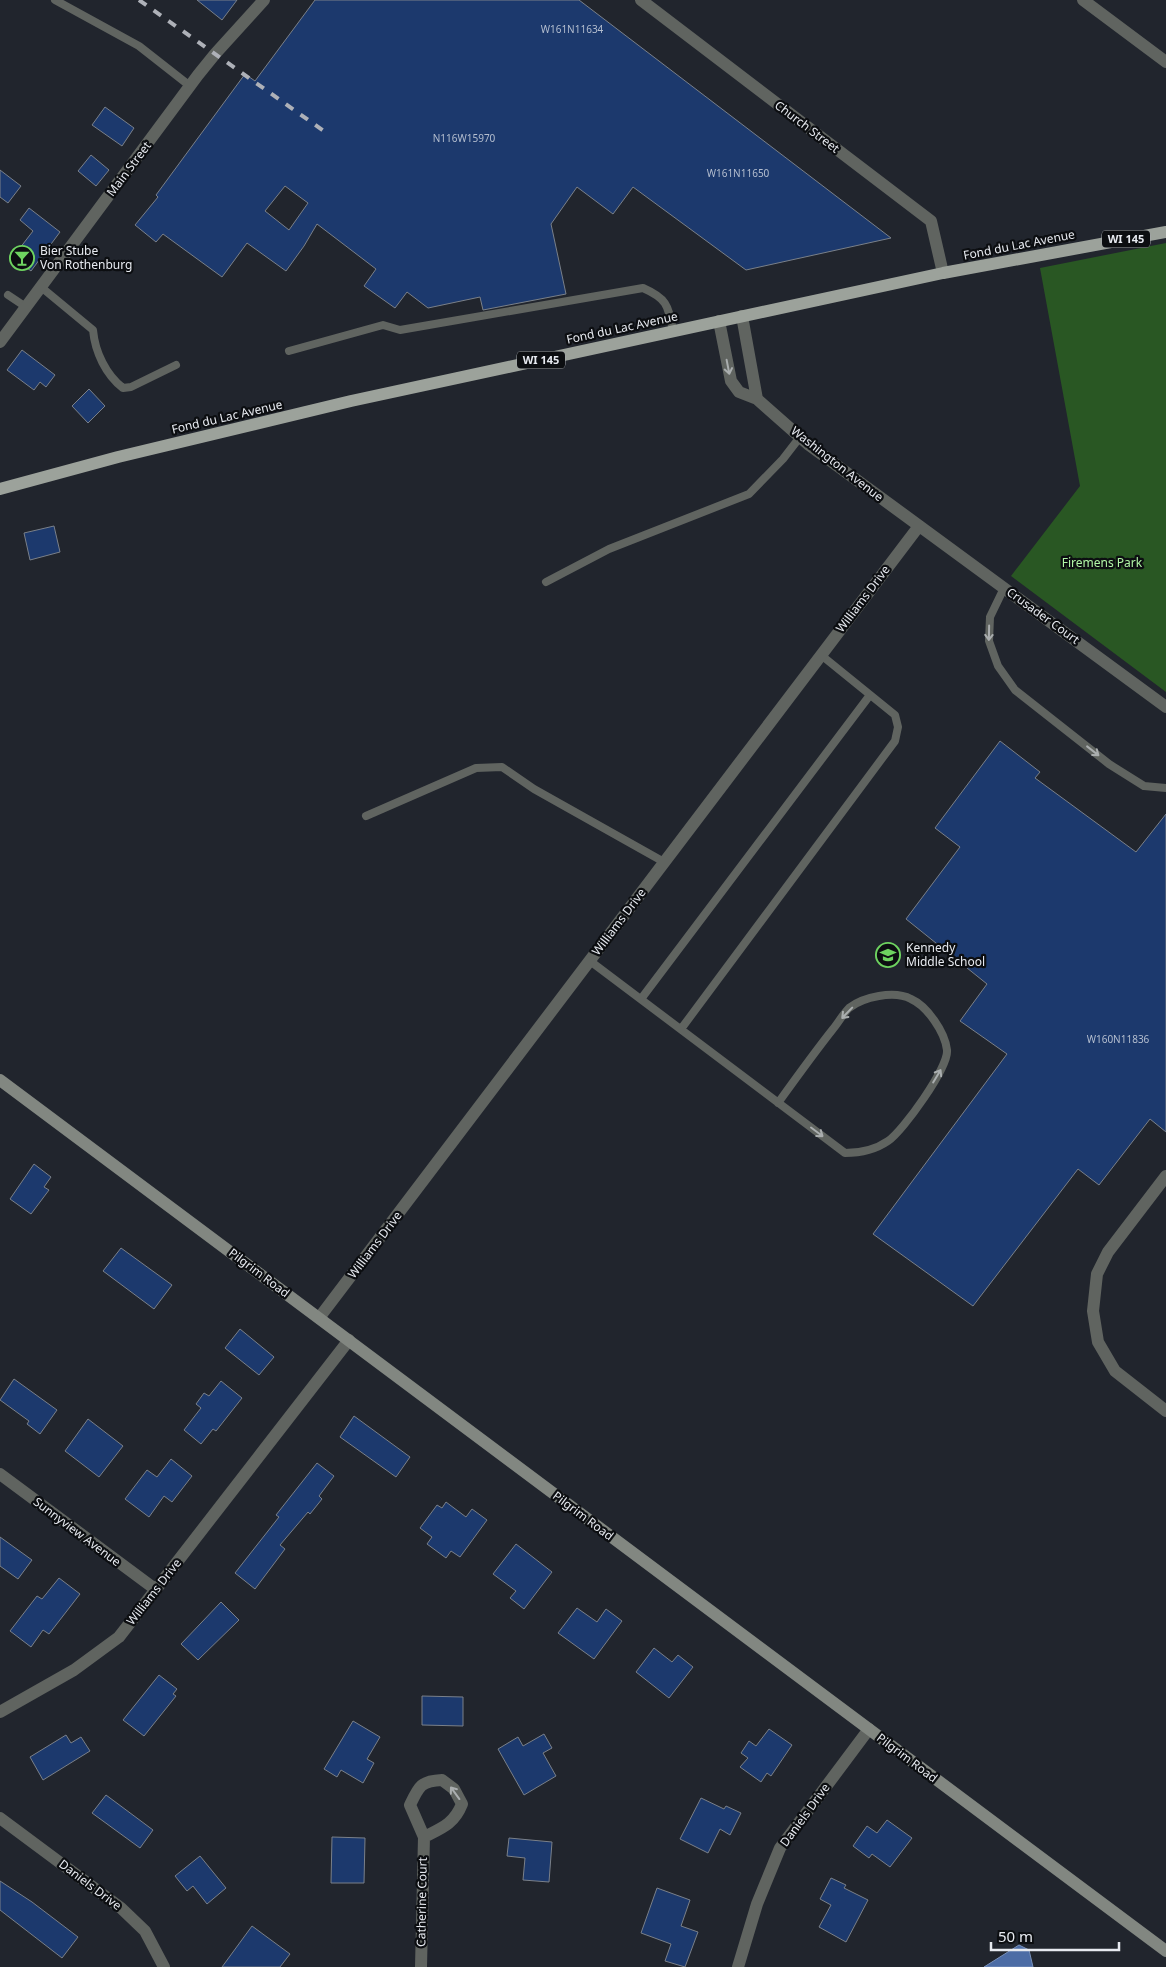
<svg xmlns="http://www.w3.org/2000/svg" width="1166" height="1967" viewBox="0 0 1166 1967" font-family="'Noto Sans',sans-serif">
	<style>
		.green { fill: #295723 }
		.water { fill: #4c6ca5; stroke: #7a92bc }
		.building { fill: #1c396d; stroke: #7a8089; fill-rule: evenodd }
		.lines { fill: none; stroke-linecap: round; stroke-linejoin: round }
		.lane { stroke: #606460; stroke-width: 8 }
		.street { stroke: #606460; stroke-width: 12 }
		.secondary { stroke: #828781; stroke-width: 12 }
		.primary { stroke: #9ca29b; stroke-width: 12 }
		.rail { stroke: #aeb1b8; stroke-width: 4; stroke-dasharray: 9 9; stroke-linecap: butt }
		.oneway { stroke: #aaaeaf }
		.labels { text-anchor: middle; stroke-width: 4.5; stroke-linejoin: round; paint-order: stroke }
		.number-label { font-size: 10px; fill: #b4becf }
		.shield { fill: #0c0e11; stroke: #a5a8ad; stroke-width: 1 }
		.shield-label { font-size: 11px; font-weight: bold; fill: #e7eaf0 }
		.street-label { font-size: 12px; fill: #e7eaf0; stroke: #0c0e11 }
		.poi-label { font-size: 12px; fill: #e7eaf0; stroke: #0c0e11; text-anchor: start }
		.park-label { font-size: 12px; fill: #b1f6a6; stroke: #0c0e11 }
	</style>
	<rect width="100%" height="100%" fill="#21252d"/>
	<!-- green -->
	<path class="green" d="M1166,243V692L1011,576L1080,486L1040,268Z"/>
	<!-- water -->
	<path class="water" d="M1019,1945L1029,1950L1033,1967H984Z"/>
	<!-- building -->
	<path class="building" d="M197,0H237L222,20Z
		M315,0H579L891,238L746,270L633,187L613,214L577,187L551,224L566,294L483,310L480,297L428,308L407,292L395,308L364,286L376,269L317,224L304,246L286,271L247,243L222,277L163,234L156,242L135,225L158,197L156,195L245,74L255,81ZM285,186L308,203L289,230L265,211Z
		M105,107L134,128L122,146L92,125Z
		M91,155L109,170L96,186L78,171Z
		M0,170L21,186L8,203L0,197Z
		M29,208L60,232L31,271L13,257L33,231L20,220Z
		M22,350L55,375L46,387L40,382L34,390L7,370Z
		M89,389L105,406L88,423L72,406Z
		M54,526L60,552L30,560L24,533Z
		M1000,741L1040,772L1035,778L1136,852L1166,814V1132L1150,1119L1099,1185L1078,1169L973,1306L873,1234L1007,1054L960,1021L987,984L906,919L960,847L935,828Z
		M34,1164L51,1177L44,1187L49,1190L31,1214L10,1199Z
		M121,1248L172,1285L154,1309L103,1271Z
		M240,1329L274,1357L259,1375L225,1348Z
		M14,1379L57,1410L40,1434L27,1424L29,1421L0,1400Z
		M221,1381L242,1398L216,1431L213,1429L201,1444L184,1430L201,1408L196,1404L204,1393L209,1396Z
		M354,1416L410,1457L396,1477L340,1437Z
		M88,1419L123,1446L99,1477L65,1451Z
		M171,1459L192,1476L172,1502L164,1496L149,1517L125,1499L147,1470L157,1477Z
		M317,1463L334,1476L319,1496L322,1499L310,1514L308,1512L280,1545L285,1549L255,1589L235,1573L279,1517L276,1515Z
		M446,1502L466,1517L472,1509L487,1520L460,1557L451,1551L446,1558L427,1544L432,1537L420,1528L437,1505L442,1508Z
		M0,1537L32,1560L18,1579L0,1566Z
		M516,1544L552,1572L524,1609L510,1598L516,1591L493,1574Z
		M59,1578L80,1594L49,1634L43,1630L31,1647L10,1631L37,1596L42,1599Z
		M221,1602L239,1620L198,1660L181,1644Z
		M577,1608L597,1622L606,1609L622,1621L594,1659L558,1633Z
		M654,1648L672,1662L678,1655L693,1667L669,1698L636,1672Z
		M159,1675L177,1689L173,1694L176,1696L144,1736L123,1720Z
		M422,1696L463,1697V1726L422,1725Z
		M353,1721L380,1737L367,1759L374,1763L363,1783L341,1770L337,1777L324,1769Z
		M769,1729L792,1745L771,1776L767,1773L761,1782L740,1767L748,1758L741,1753L749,1741L756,1746Z
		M544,1734L552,1748L543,1753L556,1776L524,1795L498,1749L518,1737L523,1746Z
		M66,1735L71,1743L81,1737L90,1751L43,1780L30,1757Z
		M106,1795L153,1830L140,1848L92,1813Z
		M701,1798L724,1809L726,1806L741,1813L730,1835L720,1829L708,1853L680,1839Z
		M887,1820L912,1838L890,1867L872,1854L869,1858L853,1846L867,1826L877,1833Z
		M332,1837L365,1838L364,1883H331Z
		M509,1838L552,1842L549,1882L523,1880L525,1858L507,1856Z
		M200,1856L226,1888L207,1904L193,1886L187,1891L175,1876Z
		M831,1878L846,1885L844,1888L868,1900L846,1942L819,1927L831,1905L820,1899Z
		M0,1881L32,1902L78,1937L62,1958L0,1910Z
		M657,1888L690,1900L681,1926L698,1932L685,1967L665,1961L671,1944L641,1933Z
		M252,1926L290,1954L280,1967H222Z"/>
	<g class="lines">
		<!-- lane -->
		<path class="lane" d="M55,0L139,46L190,86
			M41,287L93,330C95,352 106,375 123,388L131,387L176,365
			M8,295L26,307
			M289,351L383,325L400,330L643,288C668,299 668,306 673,331
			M546,582L609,549L749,494L783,459L800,437
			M1004,588L990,617L989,641L998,666L1015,690L1109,764L1144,786L1166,788
			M366,816L476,768L502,767L534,789L664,862
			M590,961L845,1153C861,1153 875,1150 888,1141C903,1131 949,1067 947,1050C945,1032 927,1006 911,999C894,990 863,997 849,1008C843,1014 838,1023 833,1029C814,1053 796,1078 778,1103
			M641,999L870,695
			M681,1029L895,741L898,727L895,715L821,655"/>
		<!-- street -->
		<path class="street" d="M641,0L931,221L943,273
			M1083,0L1166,62
			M742,316L757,399
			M719,321L731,381L739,392L757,399L809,445L1166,707
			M0,342L198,75L215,54L264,0
			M1166,1176L1108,1252L1097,1274L1093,1311L1098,1342L1115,1371L1166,1411
			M319,1318L919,526
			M0,1474L155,1589
			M0,1712L74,1670L119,1637L349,1340
			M0,1818L121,1908L145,1931L164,1967
			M421,1967L424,1837L410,1805C419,1786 421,1781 442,1780L454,1789L462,1804C454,1824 442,1828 424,1837
			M738,1967L757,1904L780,1848L869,1729"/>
		<!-- secondary -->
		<path class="secondary" d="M0,1080L1166,1951"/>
		<!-- primary -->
		<path class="primary" d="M0,489L118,457L351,401L943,273L1166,232"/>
		<!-- rail -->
		<path class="rail" d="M139,0L328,134"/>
	</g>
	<!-- one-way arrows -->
	<defs><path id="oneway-shaft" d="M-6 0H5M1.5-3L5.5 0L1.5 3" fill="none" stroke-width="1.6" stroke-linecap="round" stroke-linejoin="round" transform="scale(1.25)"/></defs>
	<g class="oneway">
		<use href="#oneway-shaft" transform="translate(728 367) rotate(79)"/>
		<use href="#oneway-shaft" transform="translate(989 633) rotate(91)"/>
		<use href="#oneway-shaft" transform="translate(1093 751) rotate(38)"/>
		<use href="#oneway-shaft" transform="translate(847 1013) rotate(134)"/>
		<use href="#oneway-shaft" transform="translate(937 1076) rotate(-59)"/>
		<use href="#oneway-shaft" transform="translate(817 1132) rotate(37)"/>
		<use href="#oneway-shaft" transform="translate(455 1793) rotate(-126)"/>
	</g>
	<!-- icons -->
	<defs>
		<symbol id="bar-ring" viewBox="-11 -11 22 22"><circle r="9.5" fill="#0c0e11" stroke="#6ed360" stroke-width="1.5"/><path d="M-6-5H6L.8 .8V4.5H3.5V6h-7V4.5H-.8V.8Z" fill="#6ed360"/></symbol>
		<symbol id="school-ring" viewBox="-11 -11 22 22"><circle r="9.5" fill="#0c0e11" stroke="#6ed360" stroke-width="1.5"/><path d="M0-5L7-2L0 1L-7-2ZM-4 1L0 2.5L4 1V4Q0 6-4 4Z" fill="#6ed360"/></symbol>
	</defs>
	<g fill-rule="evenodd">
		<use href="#bar-ring" x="8" y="244" width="28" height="28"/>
		<use href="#school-ring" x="874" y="941" width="28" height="28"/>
	</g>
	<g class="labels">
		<!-- number labels -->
		<g class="number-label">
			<text x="572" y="33">W161N11634</text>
			<text x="464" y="142">N116W15970</text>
			<text x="738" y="177">W161N11650</text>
			<text x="1118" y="1043">W160N11836</text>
		</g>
		<!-- shield labels -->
		<g class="shield">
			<rect x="1102" y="230.5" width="48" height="17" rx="4"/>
			<rect x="517" y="351.5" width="48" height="17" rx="4"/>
		</g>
		<g class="shield-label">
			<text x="1126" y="243">WI 145</text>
			<text x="541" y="364">WI 145</text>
		</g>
		<!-- street labels -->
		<g class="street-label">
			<text transform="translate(807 127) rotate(37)" y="4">Church Street</text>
			<text transform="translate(129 169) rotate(-53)" y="4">Main Street</text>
			<text transform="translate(1019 245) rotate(-11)" y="4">Fond du Lac Avenue</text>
			<text transform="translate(622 328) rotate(-12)" y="4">Fond du Lac Avenue</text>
			<text transform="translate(227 417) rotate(-13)" y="4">Fond du Lac Avenue</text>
			<text transform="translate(837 464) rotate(38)" y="4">Washington Avenue</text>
			<text transform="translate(863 599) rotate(-53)" y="4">Williams Drive</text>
			<text transform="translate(1043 616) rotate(36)" y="4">Crusader Court</text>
			<text transform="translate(619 922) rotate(-53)" y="4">Williams Drive</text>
			<text transform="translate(375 1245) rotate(-53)" y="4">Williams Drive</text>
			<text transform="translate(259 1273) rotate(37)" y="4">Pilgrim Road</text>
			<text transform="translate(583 1516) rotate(37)" y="4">Pilgrim Road</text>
			<text transform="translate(77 1532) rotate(37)" y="4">Sunnyview Avenue</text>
			<text transform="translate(154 1592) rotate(-52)" y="4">Williams Drive</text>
			<text transform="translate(907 1758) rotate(37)" y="4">Pilgrim Road</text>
			<text transform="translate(805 1815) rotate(-54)" y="4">Daniels Drive</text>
			<text transform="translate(90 1885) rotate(37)" y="4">Daniels Drive</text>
			<text transform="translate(422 1902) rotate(-89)" y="4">Catherine Court</text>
		</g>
		<!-- poi labels -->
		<g class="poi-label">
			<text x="40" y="255">Bier Stube<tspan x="40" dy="14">Von Rothenburg</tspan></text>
			<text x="906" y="952">Kennedy<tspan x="906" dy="14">Middle School</tspan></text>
		</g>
		<!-- park labels -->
		<g class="park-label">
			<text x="1102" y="567">Firemens Park</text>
		</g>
	</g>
	<!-- scale -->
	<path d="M991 1942v8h128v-8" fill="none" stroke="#e7eaf0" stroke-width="2.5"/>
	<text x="998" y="1942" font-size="15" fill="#e7eaf0" stroke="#0c0e11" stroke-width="4" paint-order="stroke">50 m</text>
</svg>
